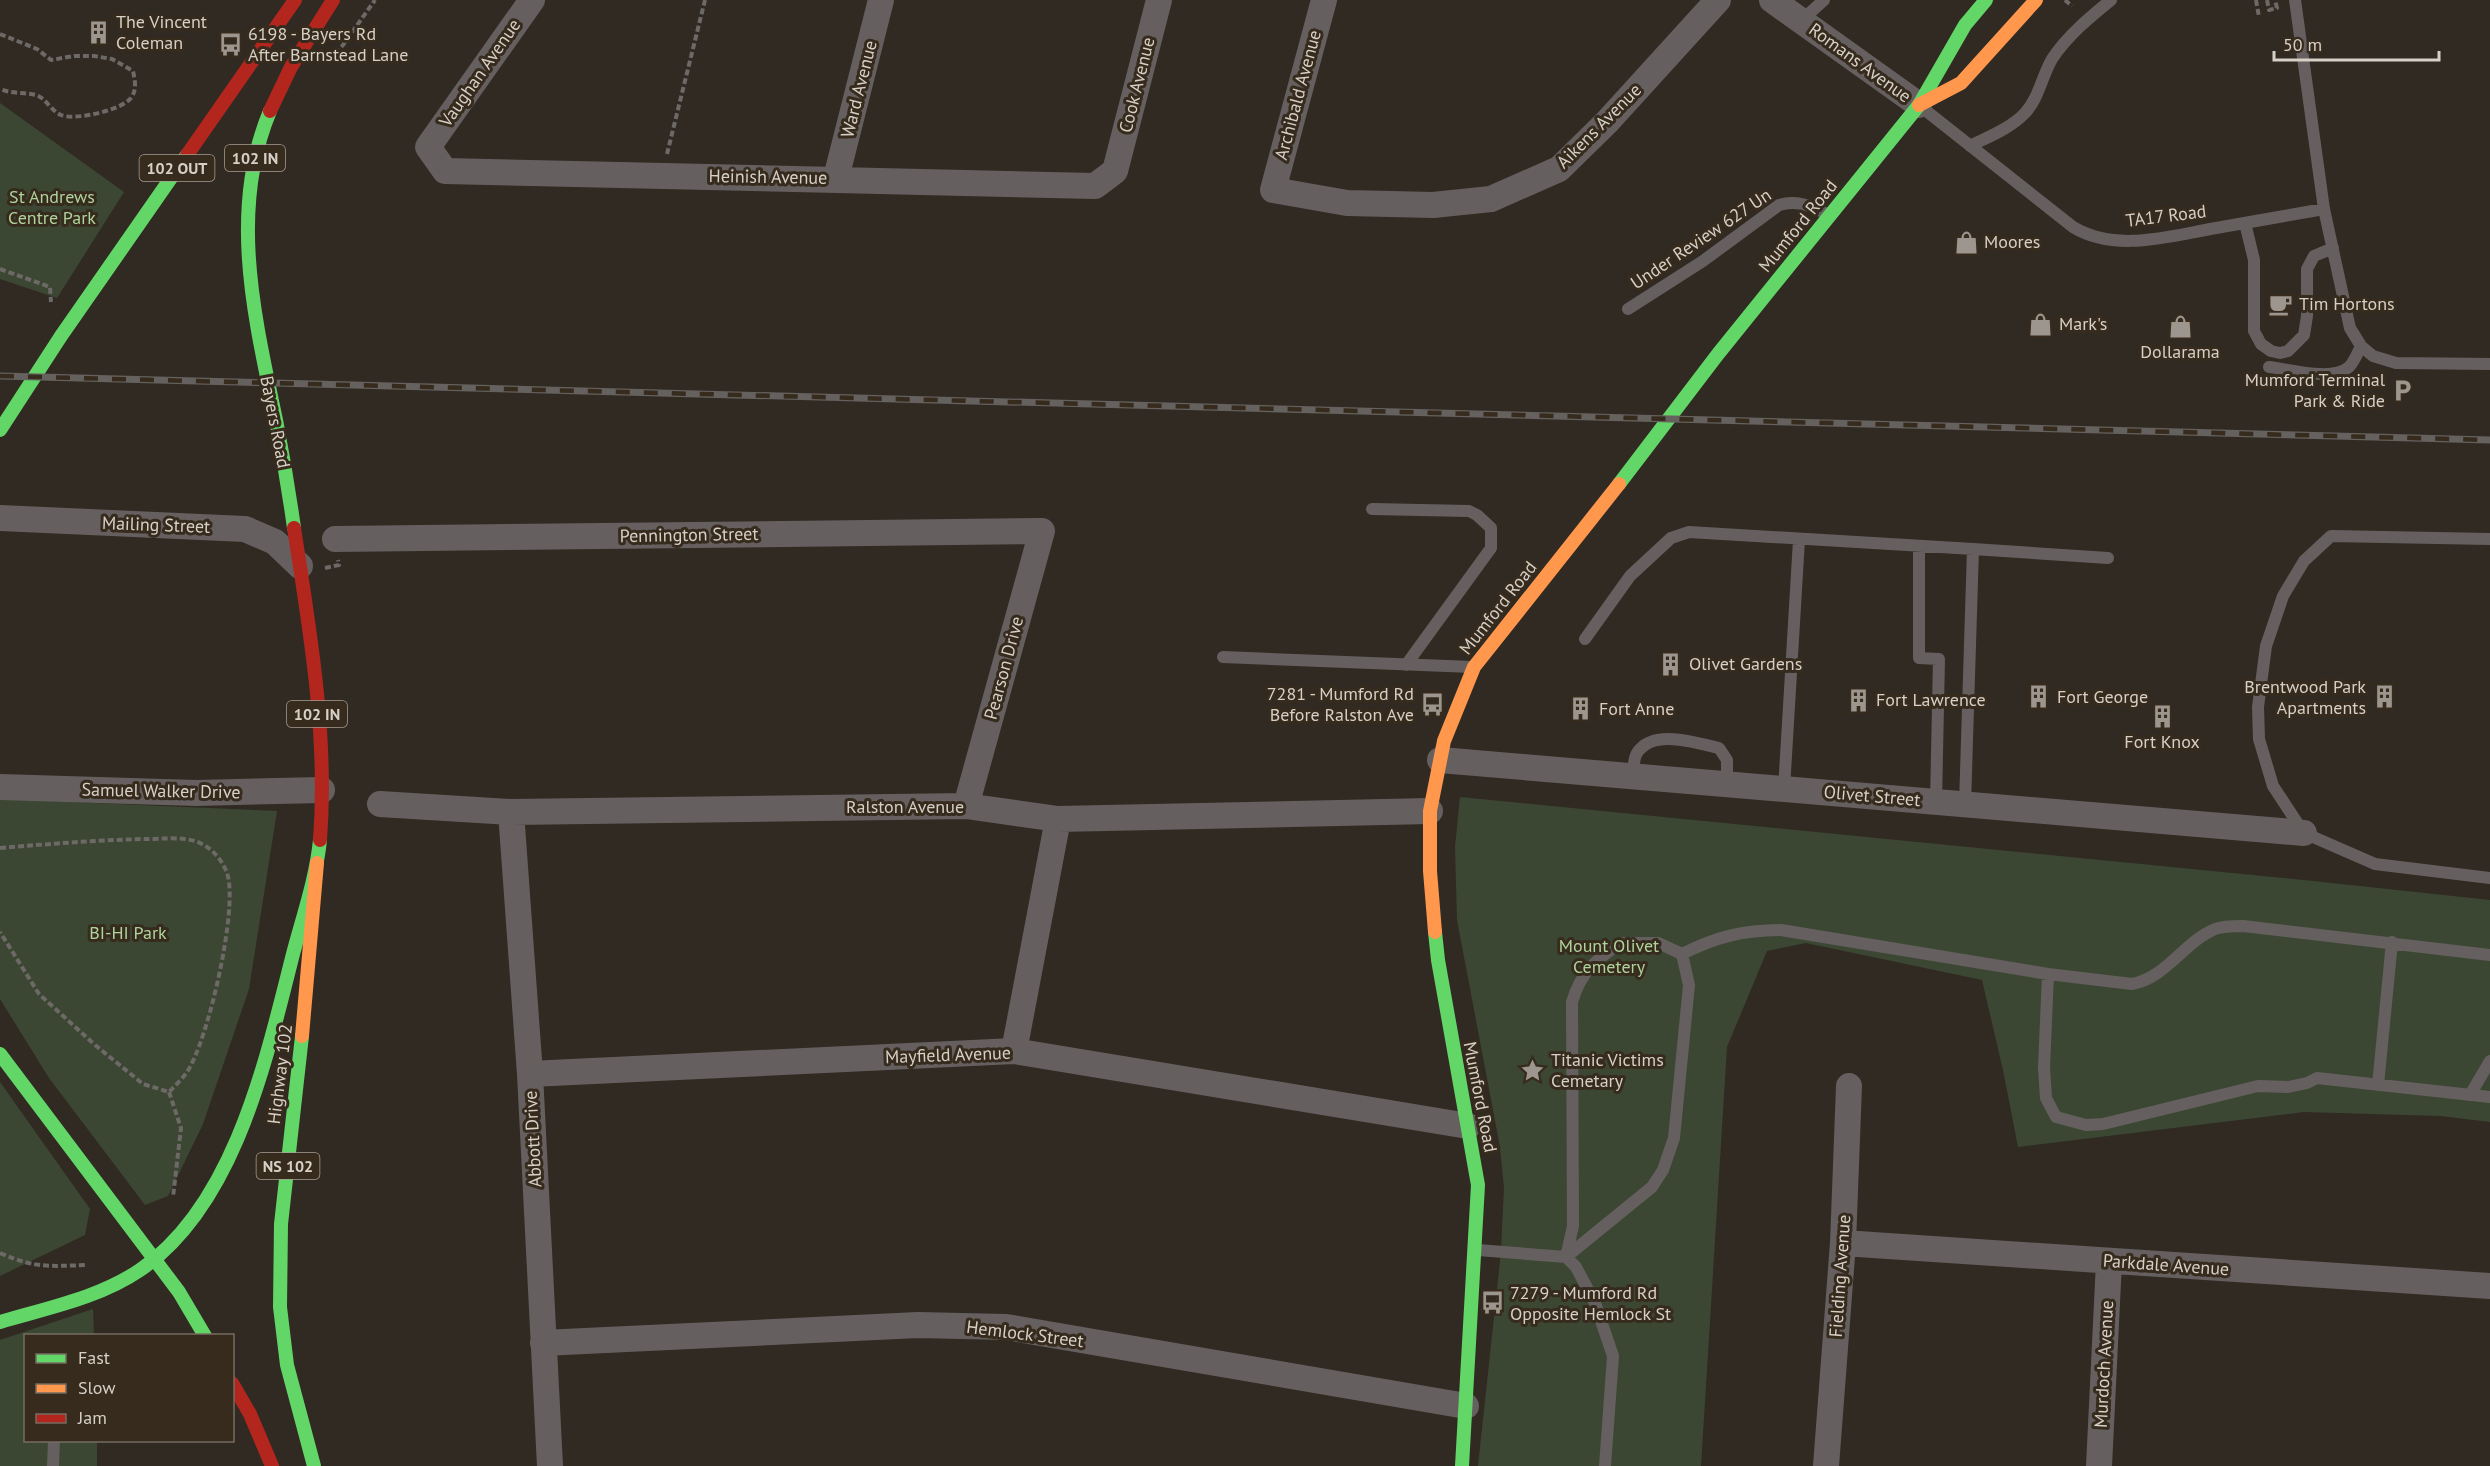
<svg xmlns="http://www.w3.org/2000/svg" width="2490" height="1466" viewBox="0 0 2490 1466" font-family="'PT Sans',sans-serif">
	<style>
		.green { fill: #3c4733 }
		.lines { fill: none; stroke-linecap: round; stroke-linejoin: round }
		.path { stroke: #6c6966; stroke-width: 4; stroke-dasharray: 6 3; stroke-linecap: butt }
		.lane { stroke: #65605f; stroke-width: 12 }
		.street { stroke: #65605f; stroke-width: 26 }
		.fast { stroke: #63d668; stroke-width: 14 }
		.slow { stroke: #ff974d; stroke-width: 14 }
		.jam { stroke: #b3261e; stroke-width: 14 }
		.rail-casing { stroke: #65615e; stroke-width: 7 }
		.rail { stroke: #362b1d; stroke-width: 4.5; stroke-dasharray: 14; stroke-linecap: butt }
		.labels { text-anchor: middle; stroke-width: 6; stroke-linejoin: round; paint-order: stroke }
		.shield { fill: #362b1d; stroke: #a79e94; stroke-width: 1.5 }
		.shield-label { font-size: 16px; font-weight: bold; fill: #d7d0c7 }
		.poi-label { font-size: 18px; fill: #d7d0c7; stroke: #362b1d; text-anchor: start }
		.street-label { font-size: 18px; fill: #d7d0c7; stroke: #362b1d }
		.park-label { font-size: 18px; fill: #afd39c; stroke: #362b1d }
	</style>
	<rect width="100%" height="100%" fill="#302a23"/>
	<!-- green -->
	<path class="green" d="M0,103L124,192L57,298L0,279Z
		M1460,797L2313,881L2490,900V1122L2441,1116L2304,1112L2018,1147L2003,1070L1982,980L1806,943L1767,951L1727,1047L1701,1466H1478L1501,1252L1504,1188L1500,1147L1457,920L1455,847Z
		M0,799L277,811L249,989L203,1124L168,1196L145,1205L49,1078L0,999Z
		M0,1082L90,1209L85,1235L0,1276Z
		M93,1309L94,1335L26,1336V1440L97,1441V1466H0V1340Z"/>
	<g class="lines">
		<!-- path -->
		<path class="path" d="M2065,0L2072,6
			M2256,0L2259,17
			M2267,0L2269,10L2277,8L2275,0
			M0,34L37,49L51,60L74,56H94L112,59L133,71C135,80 137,90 131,98C122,110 74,121 61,115C51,111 46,98 36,95C24,92 12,94 0,89
			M329,60L343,45L375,0
			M667,154L705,0
			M0,269L50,287L51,302
			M325,568L339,565L338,560
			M0,848C49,844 97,840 146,839C162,839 185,836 200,843C213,849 222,860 227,873C239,907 208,1041 187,1072C182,1079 175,1086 169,1092L143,1084L95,1045L39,994L0,932
			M169,1092L181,1128L173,1197
			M0,1253C37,1269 49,1266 88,1265"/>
		<!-- lane -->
		<path class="lane" d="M2295,0L2324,209L2350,328L2361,346L2373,356L2396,363L2490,364
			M1802,20L1824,0
			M1920,106L2073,227C2116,253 2169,236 2216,228C2252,222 2288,215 2324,209
			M1970,146C1988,137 2011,128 2025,113C2039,98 2042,76 2052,59C2067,36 2090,17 2111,0
			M2245,223L2254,260V331L2261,344L2271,351L2280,353L2288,351L2304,335L2307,316V269L2314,256L2333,248
			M1628,309L1703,261L1779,205C1798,199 1812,207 1829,215
			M2269,367C2289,369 2332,382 2349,367C2354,362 2358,352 2361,346
			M1372,509L1469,511L1477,515L1491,528V548L1406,665
			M2490,539L2331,536L2304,561L2283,596L2266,646L2258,707L2259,739L2273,786L2304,833L2375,864L2490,878
			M1919,546V658L1939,659L1936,802
			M1973,549L2108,558
			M1585,639L1630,576L1671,538L1689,532L1973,549L1965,804
			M1223,657L1472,667
			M1633,776C1634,769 1633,759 1637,753C1653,728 1696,743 1719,748L1727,760V784
			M1784,789L1799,540
			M1621,943H1658L1682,954L1689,985L1674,1138L1663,1170L1652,1187L1566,1257L1573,1226L1572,1002C1581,972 1595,960 1621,943Z
			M1682,954C1716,937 1743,930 1781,930L2048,974L2132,984C2166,978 2184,942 2215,929C2223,926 2234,926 2243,926L2490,955
			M2048,974L2044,1068L2046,1098L2056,1117L2086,1125L2103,1124L2258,1086L2288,1087L2307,1083L2317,1078L2490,1097
			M2378,1085L2392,942
			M2470,1095L2490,1061
			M1478,1250L1566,1257L1576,1267L1595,1303L1613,1356L1605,1466
			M53,1466L54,1440"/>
		<!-- street -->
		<path class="street" d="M532,0L428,147L445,171L1095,186L1115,171L1159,0
			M1324,0L1273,190L1347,203L1433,205L1491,199L1559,169L1607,122L1718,0
			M1772,0L1919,105
			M836,178L881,0
			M0,518L245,529L275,542L300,566
			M335,539L1042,531L966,806
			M1440,760L2304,833
			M0,787L196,793L322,790
			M380,804L511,812L966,806L1058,819L1430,811
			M511,812L530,1074L550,1466
			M1014,1051L1058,819
			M530,1074L1014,1051L1468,1126
			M1843,1243L2490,1286
			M543,1343L918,1325L1006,1327L1466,1406
			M1826,1466L1843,1243L1849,1086
			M2099,1466L2109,1262"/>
		<!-- fast -->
		<path class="fast" d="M270,111C228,211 255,319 276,420C283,456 289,492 294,528
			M0,430L61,336L187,155
			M1619,484L1718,354L1919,105L1965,25L1986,0
			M1435,932L1438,960L1478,1185L1462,1466
			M302,1036L281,1224L280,1307L287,1365L314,1466
			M0,1054L179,1292L205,1336
			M0,1322C47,1308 99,1298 140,1270C235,1205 266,1060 293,954C303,916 316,879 320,840"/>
		<!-- slow -->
		<path class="slow" d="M1919,105L1961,83L2036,0
			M1435,932L1430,871V811L1444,741L1474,667L1619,484
			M302,1036L317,863"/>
		<!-- jam -->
		<path class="jam" d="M270,111L291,67L333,0
			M187,155L295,0
			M294,528C310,631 328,736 320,840
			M232,1383L250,1414L272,1466"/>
		<defs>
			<path id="rail" d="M0,376L2490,440"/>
		</defs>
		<!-- rail casing -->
		<use href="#rail" class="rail-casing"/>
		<!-- rail -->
		<use href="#rail" class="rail"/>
	</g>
	<!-- icons -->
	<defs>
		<symbol id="building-bare" viewBox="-9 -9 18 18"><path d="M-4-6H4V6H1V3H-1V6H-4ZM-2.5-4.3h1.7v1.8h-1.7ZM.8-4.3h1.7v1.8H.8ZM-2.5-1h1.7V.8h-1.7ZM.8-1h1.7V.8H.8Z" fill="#9d968e" stroke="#362b1d" stroke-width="2.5" paint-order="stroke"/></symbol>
		<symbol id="bus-bare" viewBox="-9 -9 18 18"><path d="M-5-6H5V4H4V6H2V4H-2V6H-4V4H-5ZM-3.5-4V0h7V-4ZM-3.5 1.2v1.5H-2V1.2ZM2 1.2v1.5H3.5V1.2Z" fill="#9d968e" stroke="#362b1d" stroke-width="2.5" paint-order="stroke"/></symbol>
		<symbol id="shop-bare" viewBox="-9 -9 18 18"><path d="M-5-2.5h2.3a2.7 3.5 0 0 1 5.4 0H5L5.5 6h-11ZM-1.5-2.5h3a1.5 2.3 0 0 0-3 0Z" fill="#9d968e" stroke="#362b1d" stroke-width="2.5" paint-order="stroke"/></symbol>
		<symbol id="cafe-bare" viewBox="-9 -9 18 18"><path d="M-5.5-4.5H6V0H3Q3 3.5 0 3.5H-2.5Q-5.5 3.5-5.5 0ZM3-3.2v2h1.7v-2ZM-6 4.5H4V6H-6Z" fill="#9d968e" stroke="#362b1d" stroke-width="2.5" paint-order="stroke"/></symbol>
		<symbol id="parking-bare" viewBox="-9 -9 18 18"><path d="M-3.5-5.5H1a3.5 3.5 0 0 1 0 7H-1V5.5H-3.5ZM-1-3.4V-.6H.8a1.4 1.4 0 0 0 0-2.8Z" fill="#9d968e" stroke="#362b1d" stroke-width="2.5" paint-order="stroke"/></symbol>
		<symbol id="sight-bare" viewBox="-9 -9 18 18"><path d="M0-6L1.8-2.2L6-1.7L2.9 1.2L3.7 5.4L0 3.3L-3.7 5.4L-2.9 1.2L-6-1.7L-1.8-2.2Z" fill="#9d968e" stroke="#362b1d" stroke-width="2.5" paint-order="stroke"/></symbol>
	</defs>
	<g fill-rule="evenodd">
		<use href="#building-bare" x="82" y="16" width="33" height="33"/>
		<use href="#bus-bare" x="214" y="28" width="33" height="33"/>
		<use href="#shop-bare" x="1950" y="226" width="33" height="33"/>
		<use href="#cafe-bare" x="2264" y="288" width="33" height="33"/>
		<use href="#shop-bare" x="2024" y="308" width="33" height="33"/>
		<use href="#shop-bare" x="2164" y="310" width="33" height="33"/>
		<use href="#parking-bare" x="2386" y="374" width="33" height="33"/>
		<use href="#building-bare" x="1654" y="648" width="33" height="33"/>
		<use href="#building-bare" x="2022" y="680" width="33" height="33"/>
		<use href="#building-bare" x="2368" y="680" width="33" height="33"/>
		<use href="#building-bare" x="1842" y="684" width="33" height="33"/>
		<use href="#bus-bare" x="1416" y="688" width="33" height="33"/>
		<use href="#building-bare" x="1564" y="692" width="33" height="33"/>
		<use href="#building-bare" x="2146" y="700" width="33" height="33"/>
		<use href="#sight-bare" x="1516" y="1054" width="33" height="33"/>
		<use href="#bus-bare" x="1476" y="1286" width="33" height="33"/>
	</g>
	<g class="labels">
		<!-- shield labels -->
		<g class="shield">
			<rect x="225" y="145" width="60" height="26" rx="4.5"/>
			<rect x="139.5" y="155" width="75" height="26" rx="4.5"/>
			<rect x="287" y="701" width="60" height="26" rx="4.5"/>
			<rect x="256.5" y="1153" width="63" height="26" rx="4.5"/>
		</g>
		<g class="shield-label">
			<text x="255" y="164">102 IN</text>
			<text x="177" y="174">102 OUT</text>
			<text x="317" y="720">102 IN</text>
			<text x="288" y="1172">NS 102</text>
		</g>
		<!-- poi labels -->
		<g class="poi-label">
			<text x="116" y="28">The Vincent<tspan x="116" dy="21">Coleman</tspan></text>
			<text x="248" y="40">6198 - Bayers Rd<tspan x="248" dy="21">After Barnstead Lane</tspan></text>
			<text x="1984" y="248">Moores</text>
			<text x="2299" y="310">Tim Hortons</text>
			<text x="2059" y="330">Mark's</text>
			<text x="2180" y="358" text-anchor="middle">Dollarama</text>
			<text x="2385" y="386" text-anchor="end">Mumford Terminal<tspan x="2385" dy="21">Park &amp; Ride</tspan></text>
			<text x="1689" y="670">Olivet Gardens</text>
			<text x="2366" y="693" text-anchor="end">Brentwood Park<tspan x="2366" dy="21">Apartments</tspan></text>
			<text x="1414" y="700" text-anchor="end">7281 - Mumford Rd<tspan x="1414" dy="21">Before Ralston Ave</tspan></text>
			<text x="2057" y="703">Fort George</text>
			<text x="1876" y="706">Fort Lawrence</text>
			<text x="1599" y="715">Fort Anne</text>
			<text x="2162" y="748" text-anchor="middle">Fort Knox</text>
			<text x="1551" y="1066">Titanic Victims<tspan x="1551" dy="21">Cemetary</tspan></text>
			<text x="1510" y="1299">7279 - Mumford Rd<tspan x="1510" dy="21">Opposite Hemlock St</tspan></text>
		</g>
		<!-- street labels -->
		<g class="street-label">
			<text transform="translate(1860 63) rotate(36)" y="6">Romans Avenue</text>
			<text transform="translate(480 73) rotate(-55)" y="6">Vaughan Avenue</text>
			<text transform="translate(1137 85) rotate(-76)" y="6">Cook Avenue</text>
			<text transform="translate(859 89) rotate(-76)" y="6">Ward Avenue</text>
			<text transform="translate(1298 95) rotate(-75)" y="6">Archibald Avenue</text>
			<text transform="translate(1599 126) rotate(-45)" y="6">Aikens Avenue</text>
			<text transform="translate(768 177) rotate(1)" y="6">Heinish Avenue</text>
			<text transform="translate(2166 216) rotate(-7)" y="6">TA17 Road</text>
			<text transform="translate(1798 226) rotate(-51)" y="6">Mumford Road</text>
			<text transform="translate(1701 239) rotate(-34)" y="6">Under Review 627 Un</text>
			<text transform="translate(275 422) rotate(79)" y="6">Bayers Road</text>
			<text transform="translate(156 525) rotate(2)" y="6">Mailing Street</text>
			<text transform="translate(689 535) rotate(-1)" y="6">Pennington Street</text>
			<text transform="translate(1498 608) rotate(-52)" y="6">Mumford Road</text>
			<text transform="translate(1004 668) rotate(-75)" y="6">Pearson Drive</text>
			<text transform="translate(161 791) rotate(1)" y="6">Samuel Walker Drive</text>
			<text transform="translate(1872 796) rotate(5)" y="6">Olivet Street</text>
			<text x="905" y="813">Ralston Avenue</text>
			<text transform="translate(948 1055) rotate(-2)" y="6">Mayfield Avenue</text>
			<text transform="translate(280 1074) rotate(-83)" y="6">Highway 102</text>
			<text transform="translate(1480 1097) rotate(79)" y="6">Mumford Road</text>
			<text transform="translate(533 1139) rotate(-93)" y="6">Abbott Drive</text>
			<text transform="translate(2166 1265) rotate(4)" y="6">Parkdale Avenue</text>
			<text transform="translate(1840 1276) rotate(-86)" y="6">Fielding Avenue</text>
			<text transform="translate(1025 1334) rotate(7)" y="6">Hemlock Street</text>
			<text transform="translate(2104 1364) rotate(-87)" y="6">Murdoch Avenue</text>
		</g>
		<!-- park labels -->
		<g class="park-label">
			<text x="52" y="203">St Andrews<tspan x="52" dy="21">Centre Park</tspan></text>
			<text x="128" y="939">BI-HI Park</text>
			<text x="1609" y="952">Mount Olivet<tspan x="1609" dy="21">Cemetery</tspan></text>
		</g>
	</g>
	<!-- legend -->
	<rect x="24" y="1334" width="210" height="108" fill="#362b1d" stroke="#766d61" stroke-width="1.5"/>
	<rect x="36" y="1354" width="30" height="9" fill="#63d668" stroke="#766d61" stroke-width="1.5"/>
	<text x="78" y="1364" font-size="18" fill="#d7d0c7">Fast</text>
	<rect x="36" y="1384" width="30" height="9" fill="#ff974d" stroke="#766d61" stroke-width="1.5"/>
	<text x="78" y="1394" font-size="18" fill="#d7d0c7">Slow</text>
	<rect x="36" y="1414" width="30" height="9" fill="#b3261e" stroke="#766d61" stroke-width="1.5"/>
	<text x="78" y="1424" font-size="18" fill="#d7d0c7">Jam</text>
	<!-- scale -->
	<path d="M2274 51v9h165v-9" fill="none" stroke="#d7d0c7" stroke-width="3"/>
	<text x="2283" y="51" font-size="18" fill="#d7d0c7" stroke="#362b1d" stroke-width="4.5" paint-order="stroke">50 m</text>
</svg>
